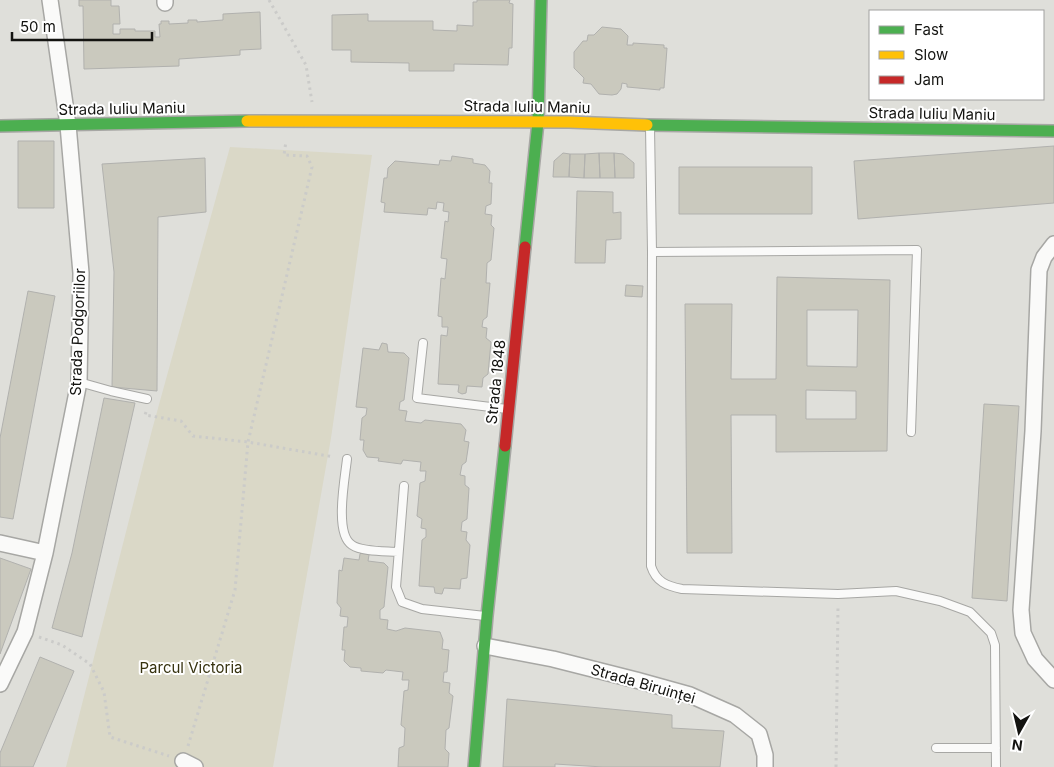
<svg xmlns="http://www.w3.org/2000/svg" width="1054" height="767" viewBox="0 0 1054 767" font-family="Inter,sans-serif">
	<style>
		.green { fill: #dad8c7 }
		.building { fill: #cac9be; stroke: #b1b1ae; fill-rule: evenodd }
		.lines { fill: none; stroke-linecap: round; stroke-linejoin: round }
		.lane-casing { stroke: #a7a7a4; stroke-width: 10 }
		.street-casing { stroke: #a7a7a4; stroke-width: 18 }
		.fast-casing { stroke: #a7a7a4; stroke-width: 14 }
		.slow-casing { stroke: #a7a7a4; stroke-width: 14 }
		.jam-casing { stroke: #a7a7a4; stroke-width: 14 }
		.path { stroke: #cbcbc9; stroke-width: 3; stroke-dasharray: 2.5 4; stroke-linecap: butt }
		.lane { stroke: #fafaf9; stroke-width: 8 }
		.street { stroke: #fafaf9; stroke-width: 15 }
		.fast { stroke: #4caf50; stroke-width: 11 }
		.slow { stroke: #ffc107; stroke-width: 11 }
		.jam { stroke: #c62828; stroke-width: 11 }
		.labels { text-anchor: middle; stroke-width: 4; stroke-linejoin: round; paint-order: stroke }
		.street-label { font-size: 15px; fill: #131310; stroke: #fff }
		.park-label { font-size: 15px; fill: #36320f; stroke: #fff }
	</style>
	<rect width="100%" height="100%" fill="#dfdfda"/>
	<!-- green -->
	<path class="green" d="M230,147L372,155L331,438L273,767H66L152,430Z"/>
	<!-- building -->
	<path class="building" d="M79,0H111V6H119L120,24H113V34H120V29H135V31H155V37H160L159,24H161V21H169V24L188,23V20H197V22L223,20V14L260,12L261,49L240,50V55L179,59V66L84,69L83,6H79Z
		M477,0H510L509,3L513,4L512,48H509L508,65L454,64V71H409V63L351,62V50H332V15L368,14V21H433V30L457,31V25L473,26V2H477Z
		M602,27L621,29L628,36L627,45H633V43L664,45V48H667L664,88H660V90L627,87V84L622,83L621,89L617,94L612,95L599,94L591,84L583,83L584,78L574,68V52L583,41H587L588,35H594Z
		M18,141H54V208H18Z
		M1054,146V203L858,219L854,161Z
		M563,153L570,154L569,177H553L554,161Z
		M599,153H614L615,178H600Z
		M599,153L600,178H584L585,154Z
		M614,153L623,154L634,163V178H615Z
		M570,154H585L584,178L569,177Z
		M452,156L473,159V163L485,165L490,171L489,183H492L491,204L486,206L485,214L492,215L491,225L494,228L491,260L487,263L486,283H490L487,317L483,320L482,327L487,328L486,338L491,342L488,374L483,378L482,387L467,386L466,393L462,394L458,392L459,385L438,384L441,335L447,336L448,327H442V317L438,316L441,278L445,279L447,259L441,258L445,221L448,222L449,212L443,211L444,203L437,202L436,209L428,208L427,215L384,212L385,203L381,202L384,178H387L388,168L395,161L439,165L440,160L451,161Z
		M205,158L206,212L158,217L157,391L112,387L114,272L102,164Z
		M679,167H812V214H679Z
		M577,191L613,192V213L621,212V239L606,240L605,263H575Z
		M777,277L890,280L887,451L776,452V415H731L732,553H687L685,304H732L731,379H776ZM807,310H858L857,367L807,366ZM806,390L856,391V419H806Z
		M626,285L643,286L642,297L625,296Z
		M28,291L55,296L13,519L0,517V438Z
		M382,343L387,344L388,352L404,353L409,358L404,400L400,402L399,410L407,411L405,421L421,423L425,420L461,424L466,430L464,441L469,442L466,462L462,465L460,475L465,476V485L469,488L467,519L462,522L461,531L467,532L466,540L470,545L467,578L461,579L460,589L444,588L442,594L435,593L434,587L419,586L422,540L426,537V529L421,528L422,519L417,516L420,483L425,481L426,471H420L421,462L403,460L401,464L378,461L379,458L367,457L363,450L364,440H360L362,418L366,415L367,408L356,407L363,348L379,350Z
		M104,398L135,403L82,637L52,628L72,553Z
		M984,404L1019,406L1007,601L972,598Z
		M363,551L367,552L369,555L368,561L384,563L388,567L384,607L380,610V619L388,620L387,629L396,631L405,628L440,632L443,640L442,649L449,650L447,672H444L443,682L450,683L449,693L453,696L449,728L446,730L445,749L449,753L448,767H398L399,748L404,746L405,728L401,725L404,691L408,690L409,680H402L403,672L386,670L383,673L361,671V668L350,667L344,661L345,650H342L344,627H347L348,617L340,616L341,608L337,603L339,570L342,571L344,558L359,560L360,554Z
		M0,558L31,569L0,654Z
		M40,657L74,671L33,767H0V753Z
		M507,699L672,715V728L724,731L720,767H603L555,764V767H503Z"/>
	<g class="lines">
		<defs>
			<path id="lane" d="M650,127L652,252L651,566C656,582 667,586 682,589L838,594L896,591L940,601L970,612L991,633L995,645L996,767
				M652,252L917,250L911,432
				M423,343L417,398L507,409
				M79,382L111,391L147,399
				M347,459C345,478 334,534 352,545C362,552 385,551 398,552
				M404,486L396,587L402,602L422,609L485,616
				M936,748H996"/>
			<path id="street" d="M165,0V3
				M1054,244L1044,257L1039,270L1033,431L1021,610L1023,633L1035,659L1054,680
				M0,543L45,553
				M485,646L553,659L636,680L690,695L735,715L759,734L765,755V767
				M0,684L25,632L45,553L79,382L81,273L68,125L50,0
				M183,761L195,767"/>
			<path id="fast" d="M647,125L1054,131
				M0,126L247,121
				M525,247L538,122L541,0
				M474,767L487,616L505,446"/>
			<path id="slow" d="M247,121L569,122L647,125"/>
			<path id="jam" d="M505,446L525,247"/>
		</defs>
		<!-- lane casing -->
		<use href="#lane" class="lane-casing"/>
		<!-- street casing -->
		<use href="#street" class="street-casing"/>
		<!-- fast casing -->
		<use href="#fast" class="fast-casing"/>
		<!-- slow casing -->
		<use href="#slow" class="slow-casing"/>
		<!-- jam casing -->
		<use href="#jam" class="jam-casing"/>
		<!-- path -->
		<path class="path" d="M269,0L306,65L312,102
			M146,412L145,415L181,421L193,436L248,442L334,457
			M39,637L62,645L90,664L104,692L110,737L169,756
			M188,746L235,590L248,442L312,167L307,156L284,155L286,141
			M836,767L838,605"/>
		<!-- lane -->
		<use href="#lane" class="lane"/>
		<!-- street -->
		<use href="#street" class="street"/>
		<!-- fast -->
		<use href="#fast" class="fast"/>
		<!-- slow -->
		<use href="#slow" class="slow"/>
		<!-- jam -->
		<use href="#jam" class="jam"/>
	</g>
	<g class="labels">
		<!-- street labels -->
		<g class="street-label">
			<text transform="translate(527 107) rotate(1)" y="5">Strada Iuliu Maniu</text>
			<text transform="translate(122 109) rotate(-1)" y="5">Strada Iuliu Maniu</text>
			<text transform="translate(932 114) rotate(1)" y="5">Strada Iuliu Maniu</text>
			<text transform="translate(78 332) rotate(-88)" y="5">Strada Podgoriilor</text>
			<text transform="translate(496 382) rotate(-84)" y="5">Strada 1848</text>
			<text transform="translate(643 684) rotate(16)" y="5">Strada Biruinței</text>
		</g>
		<!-- park labels -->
		<g class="park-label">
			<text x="191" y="673">Parcul Victoria</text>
		</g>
	</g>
	<!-- legend -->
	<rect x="869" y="10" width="175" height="90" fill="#ffffff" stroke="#a1a19f"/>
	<rect x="879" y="26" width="25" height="8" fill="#4caf50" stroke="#a1a19f"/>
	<text x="914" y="35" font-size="15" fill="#131310">Fast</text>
	<rect x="879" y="51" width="25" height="8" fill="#ffc107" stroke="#a1a19f"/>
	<text x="914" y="60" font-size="15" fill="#131310">Slow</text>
	<rect x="879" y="76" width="25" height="8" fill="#c62828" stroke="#a1a19f"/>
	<text x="914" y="85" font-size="15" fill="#131310">Jam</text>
	<!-- north arrow -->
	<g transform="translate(1019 732) rotate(188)" stroke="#ffffff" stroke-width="4" paint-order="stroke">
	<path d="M0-4L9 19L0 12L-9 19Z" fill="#131310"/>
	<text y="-8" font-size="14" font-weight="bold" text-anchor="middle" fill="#131310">N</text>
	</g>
	<!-- scale -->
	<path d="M12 32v8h140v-8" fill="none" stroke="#131310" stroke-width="2.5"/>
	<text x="20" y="32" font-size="15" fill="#131310" stroke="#ffffff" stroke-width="4" paint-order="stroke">50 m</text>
</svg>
